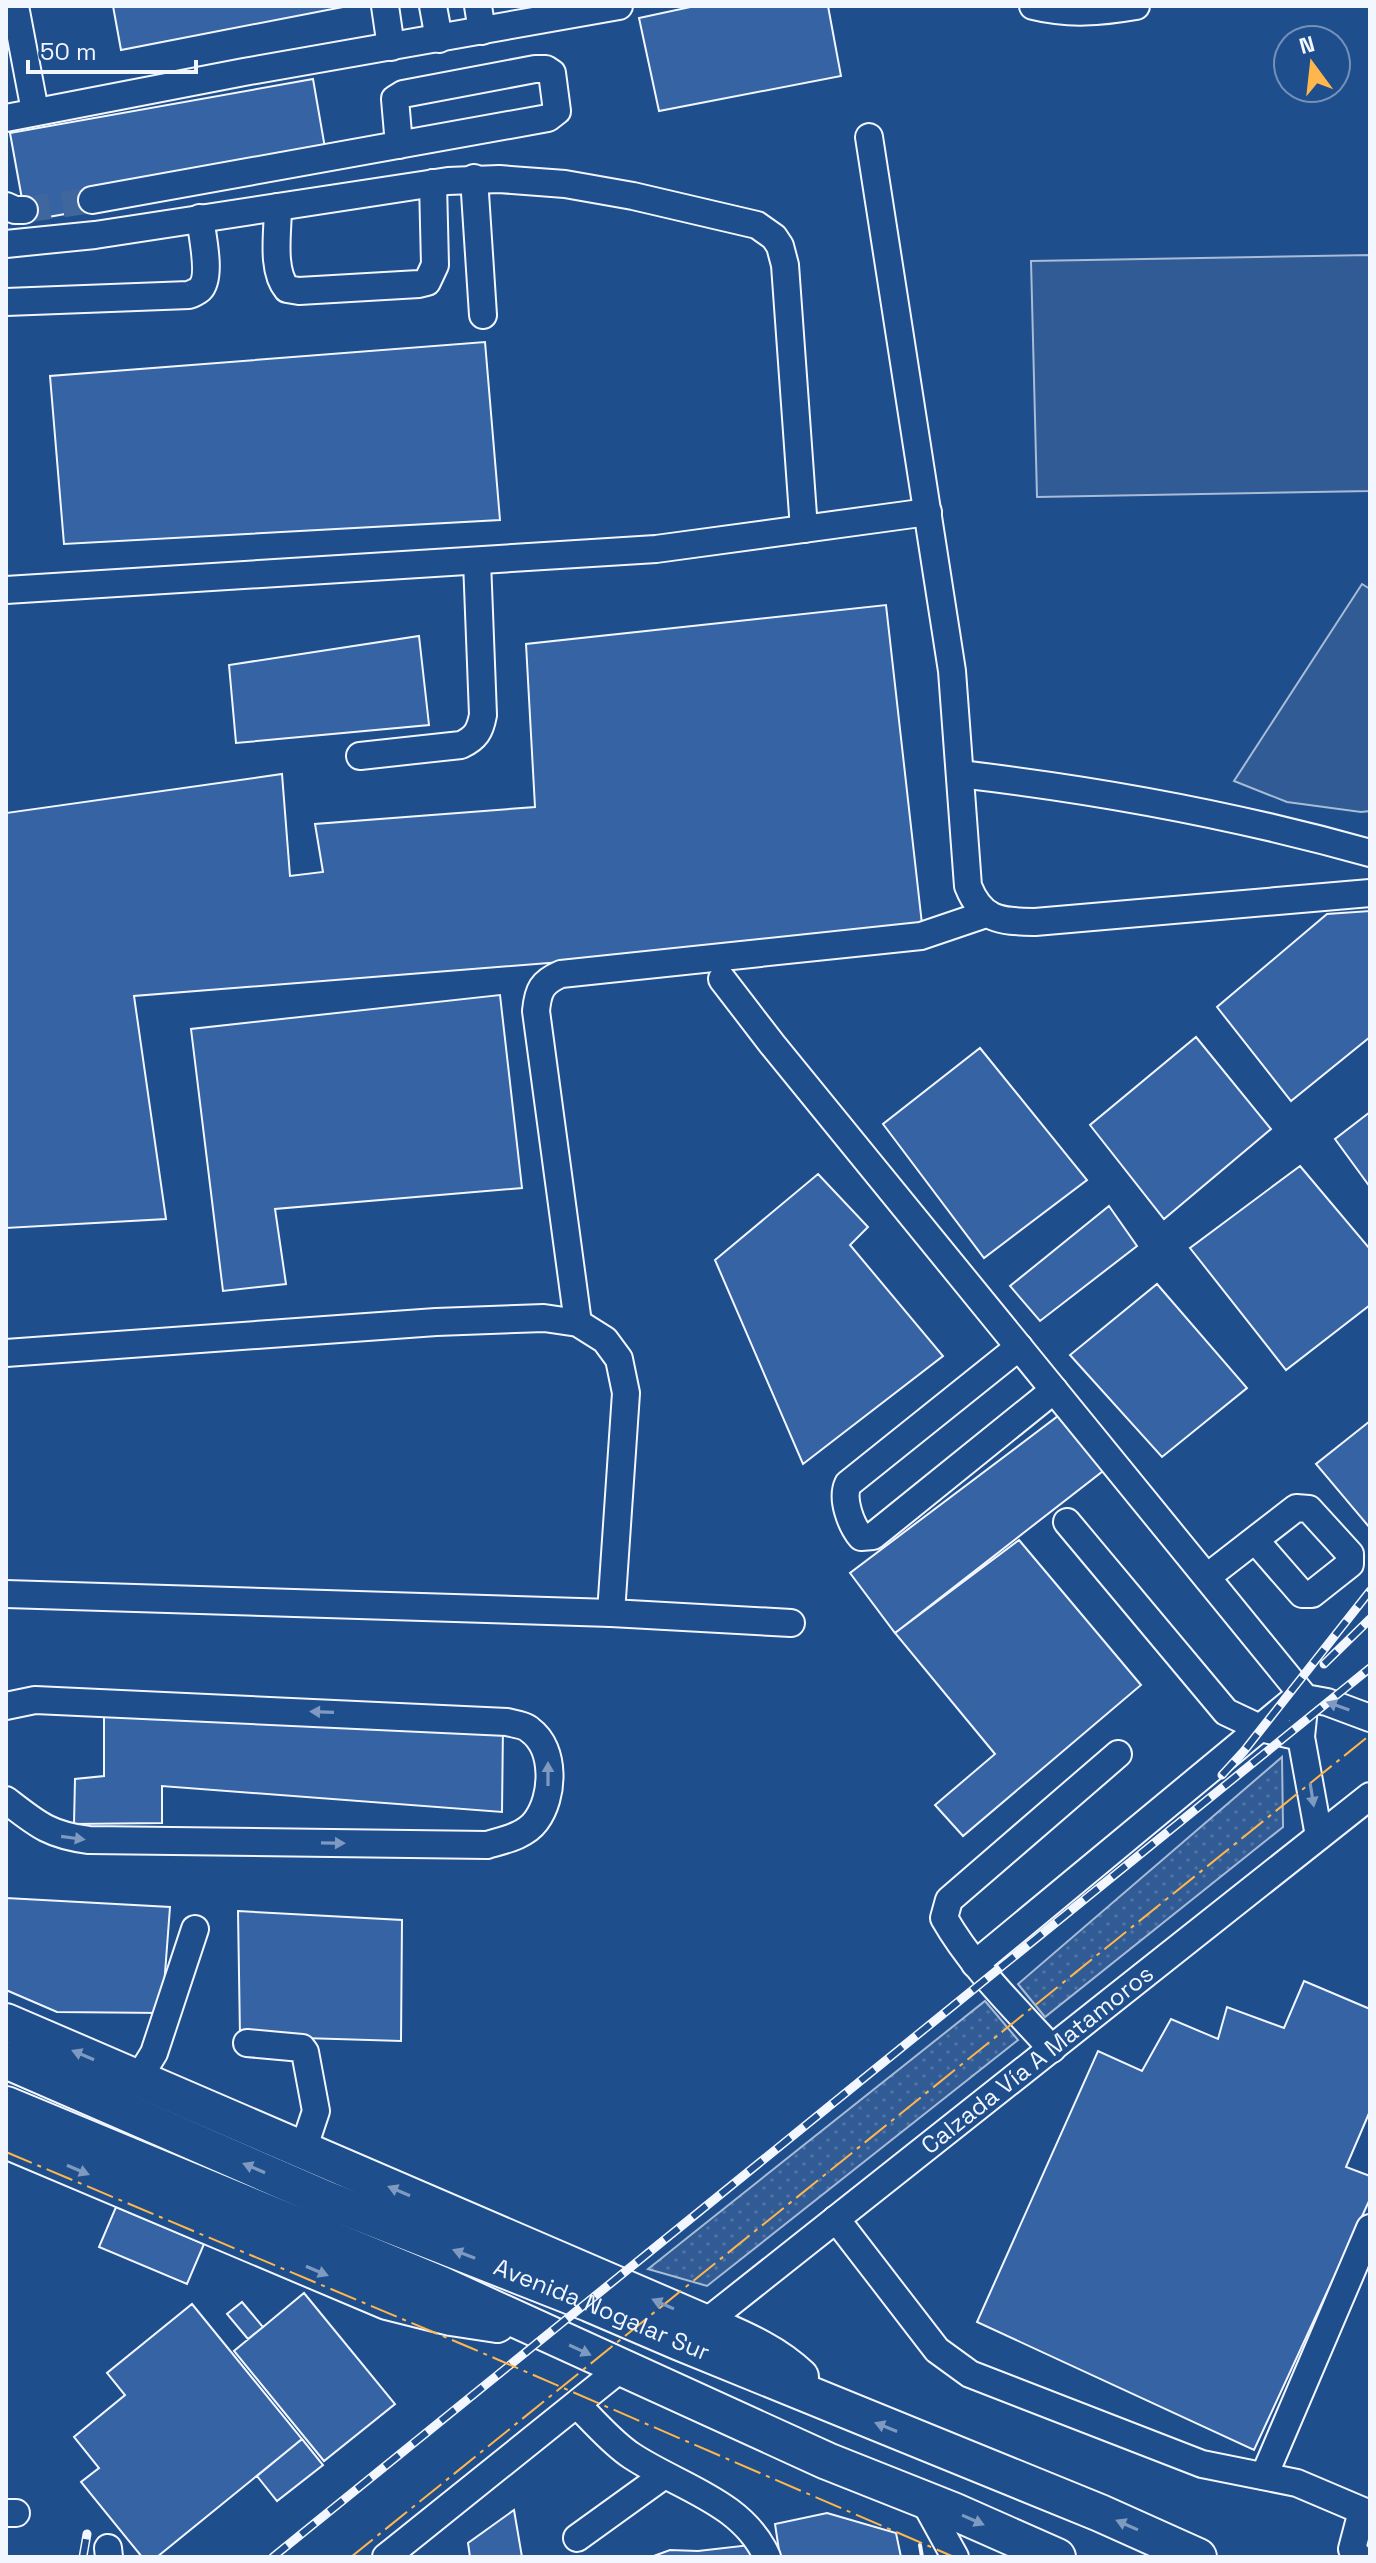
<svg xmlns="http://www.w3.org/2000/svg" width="1376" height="2563" viewBox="0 0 1376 2563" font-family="'Space Grotesk',sans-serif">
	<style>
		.grass { fill: url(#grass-dots); stroke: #a8bbd7; stroke-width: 2 }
		.pitch { fill: #305b95; stroke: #a8bbd7; stroke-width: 2 }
		.building { fill: #3563a3; stroke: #f2f6ff; stroke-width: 2 }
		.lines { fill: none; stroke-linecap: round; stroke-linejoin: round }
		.minor-tunnel { stroke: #3f679d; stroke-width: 26; stroke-dasharray: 26 13; stroke-linecap: butt }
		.minor-casing { stroke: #f2f6ff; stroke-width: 30 }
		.highway-casing { stroke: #f2f6ff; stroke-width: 40 }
		.minor { stroke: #1f4e8c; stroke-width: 26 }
		.highway { stroke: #1f4e8c; stroke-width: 36 }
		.rail-casing { stroke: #f2f6ff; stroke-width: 9 }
		.rail { stroke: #1f4e8c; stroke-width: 6; stroke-dasharray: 18; stroke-linecap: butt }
		.wall { stroke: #f2f6ff; stroke-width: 4 }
		.power { stroke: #ffb74d; stroke-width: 2; stroke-dasharray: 28 6 4 6; stroke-linecap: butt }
		.oneway { fill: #7e9ac0 }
		.labels { text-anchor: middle; stroke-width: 6; stroke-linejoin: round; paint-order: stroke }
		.street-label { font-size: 24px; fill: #f2f6ff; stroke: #1f4e8c }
	</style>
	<defs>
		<pattern id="grass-dots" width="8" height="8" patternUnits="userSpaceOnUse" patternTransform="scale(2)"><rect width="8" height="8" fill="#305b95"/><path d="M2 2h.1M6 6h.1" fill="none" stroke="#4e73a5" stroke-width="1.8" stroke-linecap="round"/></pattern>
	</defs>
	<rect width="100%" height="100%" fill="#1f4e8c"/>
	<!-- grass -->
	<path class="grass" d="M1282,1757L1283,1827L1045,2017L1018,1984Z
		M985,2001L1018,2040L707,2286L648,2269Z"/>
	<!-- pitch -->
	<path class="pitch" d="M1370,255V491L1037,497L1031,261Z
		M1362,584L1370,589V811L1361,812L1287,802L1234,781Z"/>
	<!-- building -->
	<path class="building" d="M113,6H348L121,50Z
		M695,6H828L841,76L659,111L639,18Z
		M313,79L325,148L93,209L26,221L10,133Z
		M485,342L500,520L64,544L50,376Z
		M886,605L923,933L134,996L166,1219L6,1228V813L282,774L290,876L323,872L315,824L535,807L526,644Z
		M419,636L429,725L236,743L229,665Z
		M1370,911V1037L1291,1101L1217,1007L1327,914Z
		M500,995L522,1188L275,1209L286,1284L223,1291L191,1029Z
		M1196,1037L1271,1129L1164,1219L1090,1125Z
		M980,1048L1087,1180L984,1258L883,1124Z
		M1370,1112V1187L1335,1139Z
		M1300,1166L1370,1249V1305L1286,1370L1190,1248Z
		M818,1174L868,1227L850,1245L943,1356L803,1464L715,1260Z
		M1109,1206L1137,1246L1040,1321L1010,1286Z
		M1157,1284L1247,1388L1162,1457L1070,1355Z
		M1058,1416L1103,1471L895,1633L850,1573Z
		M1370,1421V1528L1316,1464Z
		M1019,1540L1141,1685L963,1836L935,1805L995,1754L895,1633Z
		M104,1708L503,1726L502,1812L162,1786V1823L74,1824L75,1779L104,1776Z
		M6,1898L170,1907L162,2013L57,2012L6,1990Z
		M238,1911L402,1920L401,2041L240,2036Z
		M1304,1981L1370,2009V2111L1346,2167L1370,2176V2199L1254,2450L977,2322L1098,2051L1142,2071L1171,2019L1218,2039L1227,2007L1284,2028Z
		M116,2207L204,2244L187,2284L99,2247Z
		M304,2293L395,2404L324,2461L234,2351Z
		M242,2302L263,2327L248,2339L227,2314Z
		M192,2304L302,2439L157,2557H142L81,2482L99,2468L74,2437L125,2395L107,2373Z
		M302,2439L323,2465L277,2501L257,2476Z
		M514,2510L522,2557H470L468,2543Z
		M827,2513L896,2533L901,2557H780L775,2524Z
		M750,2545L752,2557H651L670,2550L698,2551Z"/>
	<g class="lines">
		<!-- minor-tunnel -->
		<path class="minor-tunnel" d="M24,210L92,200"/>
		<defs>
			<g id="minor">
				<path d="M15,6L35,111"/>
				<path d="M385,6L391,47"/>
				<path d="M433,6L439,39"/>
				<path d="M478,6L482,31"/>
				<path d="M1033,6C1069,15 1101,12 1136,6"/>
				<path d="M6,118L244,72L619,6"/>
				<path d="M869,137L952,671L968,886C982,921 1000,921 1035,922L1370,893"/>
				<path d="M474,178L483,315"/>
				<path d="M92,200L548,118L557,111L552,73L546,69H535L403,94L395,99L399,145"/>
				<path d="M6,206L15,210H24"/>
				<path d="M278,207C278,231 271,270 287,289L299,291L419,284L427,282L435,265L433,183"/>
				<path d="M6,244L95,235L448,181L499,179L565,184L633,196L757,225L774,237L780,246L785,265L804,529"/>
				<path d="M6,302L189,295C190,295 200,290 200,289C212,277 202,234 200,218"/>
				<path d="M6,590L656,549L928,512"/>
				<path d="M360,756L461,745C476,738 480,731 483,715L477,561"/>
				<path d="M960,774C1098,790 1235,815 1370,853"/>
				<path d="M722,979L772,1044L1305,1698L1327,1702L1370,1718"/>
				<path d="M578,1323L536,1011C538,990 542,982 561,974L921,936L986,914"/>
				<path d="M1019,1347L848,1484C841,1499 851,1525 861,1537L873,1536L1054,1390"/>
				<path d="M6,1353L436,1322L544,1318L578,1323L605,1340L619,1359L626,1393L611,1613L791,1623"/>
				<path d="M1067,1522L1226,1712L1260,1728L1301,1737"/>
				<path d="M1207,1577L1296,1508L1309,1509L1350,1554V1564L1312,1594H1302L1255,1540"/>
				<path d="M6,1594L611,1613"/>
				<path d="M1305,1698L1301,1737L1319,1836"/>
				<path d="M6,1706L35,1700L507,1722C514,1724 525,1725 530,1730C556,1749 554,1797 536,1821C525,1836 504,1840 487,1845L89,1840C49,1835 37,1824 6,1800"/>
				<path d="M975,1964L1301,1694"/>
				<path d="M247,2043L302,2048L305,2052L316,2111L303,2150"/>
				<path d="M1052,2049C1014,2007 972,1967 944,1918L949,1900L1118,1754"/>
				<path d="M138,2079L154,2053L195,1929"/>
				<path d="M836,2219L937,2350L970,2374L1202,2464L1297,2483L1370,2514"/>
				<path id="s1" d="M705,2323L1370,1796"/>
				<path d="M578,2406C595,2422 612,2443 632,2456C679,2487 743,2502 767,2557"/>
				<path d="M1264,2476L1370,2228"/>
				<path d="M923,2499L955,2557"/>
				<path d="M6,2513H16"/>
				<path d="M577,2538L663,2476"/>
				<path d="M108,2548L109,2557"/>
				<path d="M386,2557L620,2369"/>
				<path d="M1359,2557L1352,2549L1362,2511"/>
			</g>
			<g id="highway">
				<path d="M6,2022L705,2323C739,2338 773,2351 800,2377"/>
				<path id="s2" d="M6,2060L325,2199L589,2303L680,2342L1100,2513L1198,2557"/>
				<path d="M6,2105L441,2285L827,2461L953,2511L1057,2557"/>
				<path d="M6,2140L387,2301L451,2317L497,2324"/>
			</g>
		</defs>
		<!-- minor casing -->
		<use href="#minor" class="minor-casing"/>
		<!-- highway casing -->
		<use href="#highway" class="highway-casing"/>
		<!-- minor -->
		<use href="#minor" class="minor"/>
		<!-- highway -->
		<use href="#highway" class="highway"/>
		<defs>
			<path id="rail" d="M1324,1664L1370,1619
				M1222,1775L1244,1751L1370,1591
				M83,2557L87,2534
				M273,2557L1370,1668"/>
		</defs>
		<!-- rail casing -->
		<use href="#rail" class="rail-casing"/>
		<!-- rail -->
		<use href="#rail" class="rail"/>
		<!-- wall -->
		<path class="wall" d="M920,2545L922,2557"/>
		<!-- power -->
		<path class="power" d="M6,2152L471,2348L954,2557
			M351,2557L1370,1735"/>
	</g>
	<!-- one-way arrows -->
	<defs><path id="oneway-solid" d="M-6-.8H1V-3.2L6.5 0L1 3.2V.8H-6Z" transform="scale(2)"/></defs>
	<g class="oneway">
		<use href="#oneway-solid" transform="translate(1338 1706) rotate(-161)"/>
		<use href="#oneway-solid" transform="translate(322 1712) rotate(-178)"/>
		<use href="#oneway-solid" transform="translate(548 1774) rotate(-90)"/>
		<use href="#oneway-solid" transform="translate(1312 1795) rotate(81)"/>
		<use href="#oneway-solid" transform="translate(73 1838) rotate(8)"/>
		<use href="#oneway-solid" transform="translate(333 1843) rotate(1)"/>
		<use href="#oneway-solid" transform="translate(83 2055) rotate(-157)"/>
		<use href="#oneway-solid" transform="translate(254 2168) rotate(-157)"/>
		<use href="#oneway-solid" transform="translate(78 2170) rotate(23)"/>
		<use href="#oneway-solid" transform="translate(399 2191) rotate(-157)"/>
		<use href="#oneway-solid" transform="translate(464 2254) rotate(-159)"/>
		<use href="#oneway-solid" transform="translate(317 2271) rotate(23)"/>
		<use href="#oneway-solid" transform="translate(663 2304) rotate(-156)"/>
		<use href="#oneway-solid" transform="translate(580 2350) rotate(25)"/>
		<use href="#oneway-solid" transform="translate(886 2427) rotate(-158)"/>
		<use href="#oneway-solid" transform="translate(973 2520) rotate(24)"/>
		<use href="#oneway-solid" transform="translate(1127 2525) rotate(-156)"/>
	</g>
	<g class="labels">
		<!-- street labels -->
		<g class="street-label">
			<text dy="8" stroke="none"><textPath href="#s1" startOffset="424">Calzada Vía A Matamoros</textPath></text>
			<text dy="8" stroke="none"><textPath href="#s2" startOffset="646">Avenida Nogalar Sur</textPath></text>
		</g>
	</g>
	<!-- border -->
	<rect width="1376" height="2563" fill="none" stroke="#f2f6ff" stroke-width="16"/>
	<!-- north arrow -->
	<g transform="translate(1312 64) rotate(345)"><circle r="38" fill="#1f4e8c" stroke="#7391ba" stroke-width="2"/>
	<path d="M0-6L14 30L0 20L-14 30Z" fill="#ffb74d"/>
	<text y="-12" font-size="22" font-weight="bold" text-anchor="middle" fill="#f2f6ff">N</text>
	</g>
	<!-- scale -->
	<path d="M28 60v12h168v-12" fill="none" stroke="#f2f6ff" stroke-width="4"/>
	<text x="40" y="60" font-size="24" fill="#f2f6ff" stroke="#1f4e8c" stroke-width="6" paint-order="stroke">50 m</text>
</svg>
